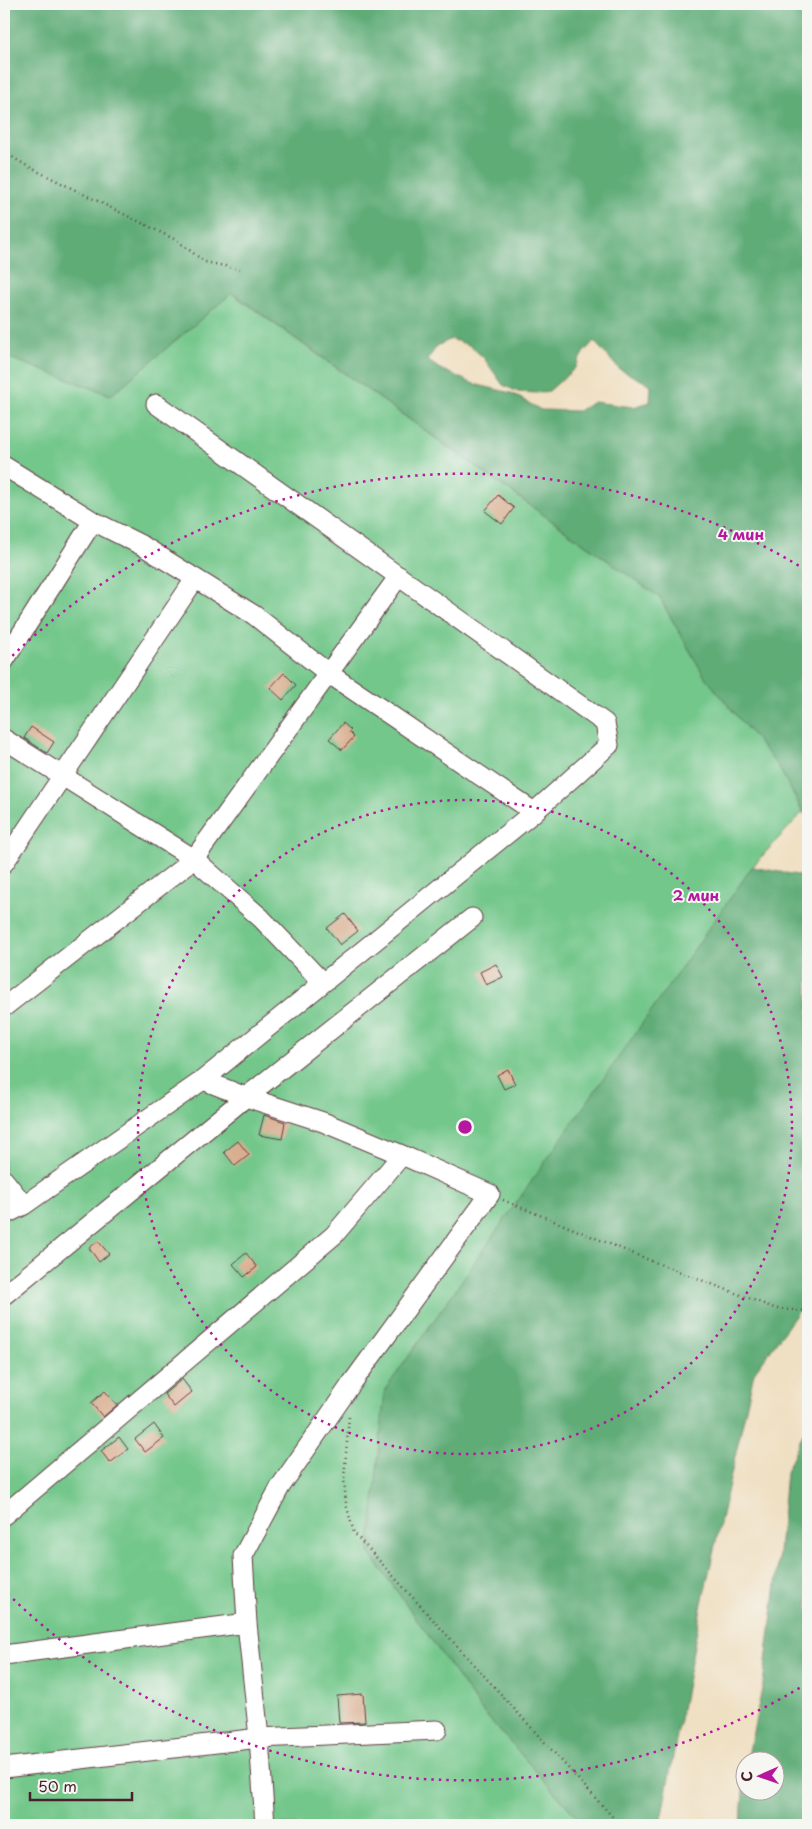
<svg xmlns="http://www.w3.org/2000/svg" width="812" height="1829" viewBox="0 0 812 1829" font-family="'Playpen Sans',sans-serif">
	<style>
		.green { fill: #73c78b; stroke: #5e735b }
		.forest { fill: #5eac77; stroke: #546651; fill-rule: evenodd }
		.building { fill: #d9ae90 }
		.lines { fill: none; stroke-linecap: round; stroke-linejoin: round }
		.minor-casing { stroke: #633c42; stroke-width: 21 }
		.path { stroke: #633c42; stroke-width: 2.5; stroke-dasharray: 1 4; stroke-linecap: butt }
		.minor { stroke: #fff; stroke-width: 19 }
		.ring { fill: none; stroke: #b5179e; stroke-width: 2.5; stroke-dasharray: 2.5 5 }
		.centre { fill: #b5179e; stroke: #f6f6f2; stroke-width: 2.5 }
		.ring-label { font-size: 15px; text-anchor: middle; font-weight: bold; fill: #b5179e; stroke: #f6f6f2; stroke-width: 4; stroke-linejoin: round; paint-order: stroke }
	</style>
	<rect width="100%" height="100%" fill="#f6f6f2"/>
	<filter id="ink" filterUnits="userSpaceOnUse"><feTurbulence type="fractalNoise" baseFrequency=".02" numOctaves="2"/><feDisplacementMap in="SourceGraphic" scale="10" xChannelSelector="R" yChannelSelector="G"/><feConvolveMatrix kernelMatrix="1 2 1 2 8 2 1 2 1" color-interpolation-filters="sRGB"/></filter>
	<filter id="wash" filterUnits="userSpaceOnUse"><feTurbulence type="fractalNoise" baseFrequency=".0096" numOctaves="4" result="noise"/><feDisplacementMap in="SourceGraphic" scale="20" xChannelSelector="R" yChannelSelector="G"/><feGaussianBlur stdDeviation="1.12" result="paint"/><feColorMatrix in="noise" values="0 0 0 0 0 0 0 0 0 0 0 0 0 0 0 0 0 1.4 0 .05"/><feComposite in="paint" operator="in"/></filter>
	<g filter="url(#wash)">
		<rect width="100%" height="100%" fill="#f0e0c3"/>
		<!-- green -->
		<path class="green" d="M231,293L659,597L705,677L778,766L803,812L752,867L369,1552L482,1711L584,1825H4V356L111,395Z"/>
		<!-- forest -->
		<path class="forest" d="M4,4H808V820L778,766L705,677L659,597L232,293L111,395L4,356ZM451,339L469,345L483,357L503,385L518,392L537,393L549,391L575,368L583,353L594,341L619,369L651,385L650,402L633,407L594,402L578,411L541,410L511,393L474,384L440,369L427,360L437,346Z
			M752,867L808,877V1298L754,1373L702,1603L660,1825H584L482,1711L369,1552L385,1390Z
			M808,1422V1825H741L744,1774V1792H774V1762L747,1761L763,1684L777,1576L786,1472Z"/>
		<g id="blocks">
			<!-- building -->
			<path class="building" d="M498,495L514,508L502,524L485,511Z
				M284,673L296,685L283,700L270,688Z
				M343,723L351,730L349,732L354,737L342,750L329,739Z
				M31,727L54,742L47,753L24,738Z
				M345,914L358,931L340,945L327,928Z
				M496,964L503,977L486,985L480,972Z
				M508,1069L515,1084L504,1089L497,1075Z
				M264,1115L285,1122L282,1139L259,1135Z
				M238,1141L249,1155L235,1166L224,1152Z
				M98,1241L109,1254L99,1262L89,1248Z
				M246,1253L257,1267L244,1277L233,1264Z
				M182,1379L192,1392L174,1407L164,1394Z
				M105,1391L117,1405L103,1417L91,1403Z
				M154,1424L164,1438L145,1452L135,1439Z
				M119,1437L128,1449L110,1463L101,1451Z
				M363,1694L365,1722L339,1723L337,1696Z"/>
		</g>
	</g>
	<g filter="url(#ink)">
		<use href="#blocks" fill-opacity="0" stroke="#633c42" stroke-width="1"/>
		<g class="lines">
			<defs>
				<path id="minor" d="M4,466L93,521L143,546L254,615L328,673L534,812
					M4,661L93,521
					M4,739L194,859L261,918L322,982
					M4,863L195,579
					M4,1007L194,859L399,576
					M203,1080L246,1097L323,1122L402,1155L490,1194L352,1383L280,1487L243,1556L247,1623L259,1738L265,1825
					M4,1180L24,1205
					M4,1215L24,1205L203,1080L534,812L609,745L605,723L156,404
					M4,1295L246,1097L472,918
					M4,1515L334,1235L402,1155
					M4,1655L247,1623
					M4,1768L259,1738L437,1730"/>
			</defs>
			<!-- minor casing -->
			<use href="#minor" class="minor-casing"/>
			<!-- path -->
			<path class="path" d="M4,152L27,166L176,240L205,262L240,269
				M503,1200L649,1260L777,1309L808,1311
				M349,1417L344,1478L346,1504L354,1533L620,1825"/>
			<!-- minor -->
			<use href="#minor" class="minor"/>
		</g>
	</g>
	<!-- distance rings -->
	<g class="ring">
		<circle cx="465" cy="1127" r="327"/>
		<path d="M806 1684A653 653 0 0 1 7 1593M7 661A653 653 0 0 1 806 570"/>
	</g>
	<circle cx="465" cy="1127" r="8" class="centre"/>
	<g class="ring-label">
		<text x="741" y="540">4 мин</text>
		<text x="696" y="901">2 мин</text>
	</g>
	<!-- margin -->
	<rect width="812" height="1829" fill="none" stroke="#f6f6f2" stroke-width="20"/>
	<!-- north arrow -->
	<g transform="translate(760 1776) rotate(268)"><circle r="24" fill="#f6f6f2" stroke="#b1a0a2"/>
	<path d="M0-4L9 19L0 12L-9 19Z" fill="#b5179e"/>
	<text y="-8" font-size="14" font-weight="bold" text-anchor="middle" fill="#4a1f2b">С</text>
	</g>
	<!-- scale -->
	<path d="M30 1792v8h102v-8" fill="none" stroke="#4a1f2b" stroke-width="2.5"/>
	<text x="38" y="1792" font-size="15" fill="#4a1f2b" stroke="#f6f6f2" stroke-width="4" paint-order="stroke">50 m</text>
</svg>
